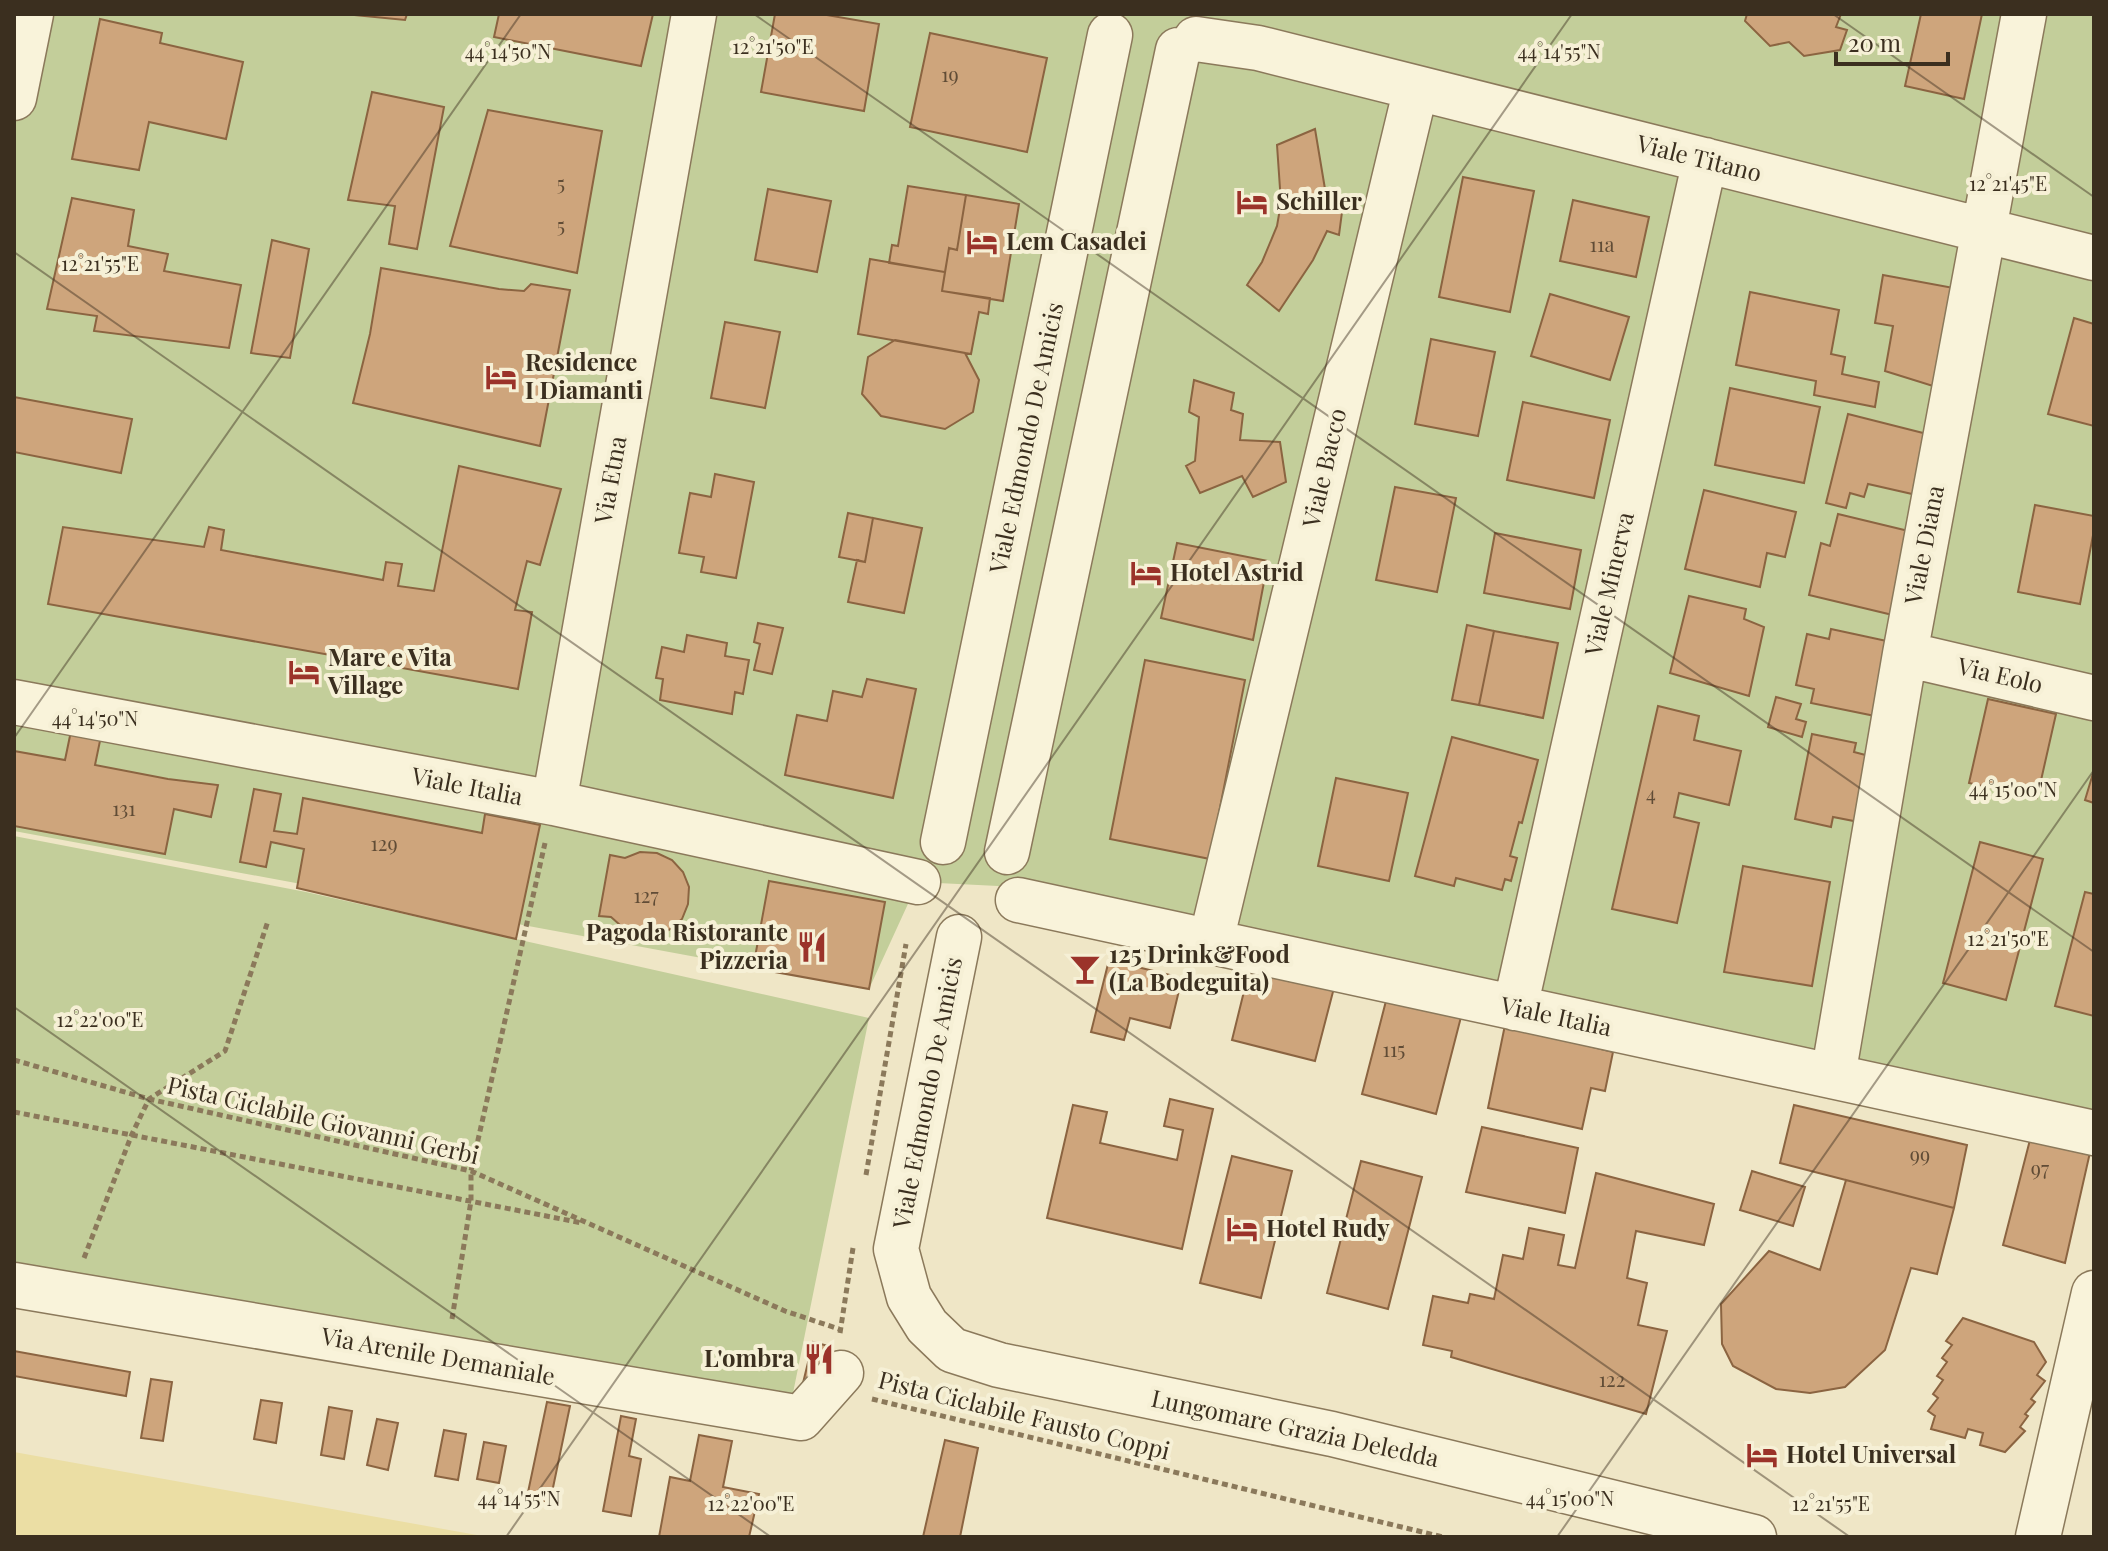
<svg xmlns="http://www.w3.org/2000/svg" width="2108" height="1551" viewBox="0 0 2108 1551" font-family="'Playfair Display',serif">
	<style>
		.green { fill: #c3ce9a }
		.sand { fill: #ebdea4 }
		.building { fill: #cea57c; stroke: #8b6441; stroke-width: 2 }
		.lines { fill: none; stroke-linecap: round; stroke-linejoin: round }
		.minor-casing { stroke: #8b795b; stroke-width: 47 }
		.path { stroke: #8b795b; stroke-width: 5; stroke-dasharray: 6 4; stroke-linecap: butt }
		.minor { stroke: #f9f3da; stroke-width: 44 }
		.ticks { fill: none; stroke: #3b2f1f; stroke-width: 2; stroke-opacity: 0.45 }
		.labels { text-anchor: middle; stroke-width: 8; stroke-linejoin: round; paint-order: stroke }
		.number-label { font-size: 20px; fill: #604c36 }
		.street-label { font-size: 24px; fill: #3b2f1f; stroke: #f6f0d6 }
		.poi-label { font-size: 24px; font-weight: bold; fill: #3b2f1f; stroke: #f6f0d6; text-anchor: start }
		.ticks-label { font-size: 20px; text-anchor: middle; fill: #3b2f1f; stroke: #f6f0d6; stroke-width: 8; stroke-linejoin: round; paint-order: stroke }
	</style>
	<rect width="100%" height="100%" fill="#efe6c6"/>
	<!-- green -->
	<path class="green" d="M14,14H2094V1125L1020,887L918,882L869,989L14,831Z
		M14,836L306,892L869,1018L792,1398L14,1283Z"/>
	<!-- sand -->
	<path class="sand" d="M14,1452L488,1537H14Z"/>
	<!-- building -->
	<path class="building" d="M344,14H407L405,20Z
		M499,14H653L641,66L494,37Z
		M775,14H821L879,24L864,111L761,92Z
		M1747,14H1841L1836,27L1847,30L1840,50L1804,56L1789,42L1770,46L1745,21Z
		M1921,14H1982L1964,99L1905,86Z
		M100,19L162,33L160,43L243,62L226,139L149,122L139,170L72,159Z
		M930,33L1047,58L1027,152L910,127Z
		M372,92L444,107L417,249L389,244L395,206L348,200Z
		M488,110L602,131L577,273L450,246Z
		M1315,129L1326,195L1344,197L1339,235L1327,231L1313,260L1279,311L1247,285L1262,262L1277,226L1281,203L1277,145Z
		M1463,177L1534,191L1510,312L1439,297Z
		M908,186L966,195L957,250L949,248L945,272L889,263L892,245L898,246Z
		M768,189L831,201L817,272L755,260Z
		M966,195L1019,204L1003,301L942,291L949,248L957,250Z
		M72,198L134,210L128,246L168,254L164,271L241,285L229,348L94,331L97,316L47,309Z
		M1573,200L1649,217L1636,277L1560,261Z
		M272,240L309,249L290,358L251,353Z
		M870,259L945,272L942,291L990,298L988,314L979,312L971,354L858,334Z
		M381,268L499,289L524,291L531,284L570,290L540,446L353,403L370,334Z
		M1883,275L1959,289L1933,386L1885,371L1893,326L1875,323Z
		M1750,292L1839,310L1831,354L1845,357L1842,374L1879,382L1875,407L1814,395L1816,381L1736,365Z
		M1550,294L1629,317L1610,380L1531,356Z
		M2074,318L2094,324V426L2048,414Z
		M725,322L780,332L765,408L711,398Z
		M1431,339L1495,352L1478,436L1415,424Z
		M895,340L965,353L979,380L973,412L945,429L881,416L862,394L868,357Z
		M1194,380L1234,393L1231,410L1243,414L1240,440L1280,442L1286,482L1253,497L1242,476L1200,493L1186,466L1195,461L1199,417L1189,412Z
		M1730,388L1820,407L1804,483L1715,465Z
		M14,397L132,419L121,473L14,452Z
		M1523,402L1610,420L1594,498L1507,480Z
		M1848,414L1935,436L1921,496L1868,484L1864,497L1850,493L1846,508L1826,503Z
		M459,466L561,489L540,565L527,561L515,610L532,612L518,689L48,604L63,527L204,547L209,527L224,530L221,550L383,580L386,562L402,564L398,586L434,591Z
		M715,474L754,482L736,578L701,572L704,557L679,553L690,493L711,497Z
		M1395,487L1456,498L1437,592L1376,580Z
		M1704,490L1796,512L1785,557L1767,553L1760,587L1685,569Z
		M2035,505L2094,516V530L2080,604L2018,592Z
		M848,513L873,518L865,562L839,557Z
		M1838,514L1921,534L1901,617L1809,595L1821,543L1830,546Z
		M873,518L922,528L904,613L848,602L857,560L865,562Z
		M1495,533L1581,550L1570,609L1484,593Z
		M1177,543L1268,561L1253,640L1161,618Z
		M1689,596L1746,609L1744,619L1764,627L1749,696L1670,673Z
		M758,623L783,628L772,674L754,670L760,644L754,642Z
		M1467,625L1494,631L1479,705L1452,700Z
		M1831,629L1896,643L1880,717L1811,703L1814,689L1796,685L1807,634L1829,639Z
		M1494,631L1558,643L1543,718L1479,705Z
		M687,635L727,643L725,656L749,660L743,694L735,692L732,714L660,700L663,679L656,678L662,647L684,652Z
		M1145,660L1245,680L1210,859L1110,839Z
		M867,679L916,689L893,798L785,775L797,715L827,721L833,691L862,697Z
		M1776,697L1801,704L1796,719L1806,722L1802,737L1768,727Z
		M1988,699L2056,714L2037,798L1969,783Z
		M1658,706L1699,716L1694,740L1741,751L1729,805L1679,793L1674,817L1699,823L1677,923L1612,909Z
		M71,731L101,736L95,765L168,779L218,785L211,817L174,809L165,854L14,826V751L65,760Z
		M1812,734L1856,743L1854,752L1877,758L1864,823L1833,817L1831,827L1795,819Z
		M1452,737L1538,760L1522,823L1519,822L1510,856L1517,858L1511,881L1505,879L1502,890L1456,878L1454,886L1415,876Z
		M2094,770V803L2085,800Z
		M1336,778L1408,793L1389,881L1318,866Z
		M254,789L281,794L274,831L297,834L303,798L482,833L485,814L540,825L516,939L297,888L304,849L271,842L266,867L240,862Z
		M1980,842L2043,859L2006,1000L1943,983Z
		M640,852L657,853L672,860L683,872L689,887L688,904L682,919L669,930L654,936H637L629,933L611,917L599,916L610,855L625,858Z
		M1743,866L1830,882L1812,986L1724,972Z
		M769,881L885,902L869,989L753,968Z
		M2085,892L2094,894V1016L2055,1006Z
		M1109,960L1182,978L1170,1028L1130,1018L1124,1040L1091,1032Z
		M1251,963L1335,984L1315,1061L1232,1040Z
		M1387,997L1461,1017L1436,1114L1362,1094Z
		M1505,1025L1613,1052L1605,1091L1591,1088L1582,1129L1488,1108Z
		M1170,1099L1213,1109L1182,1249L1047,1218L1073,1105L1107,1112L1100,1143L1177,1160L1183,1130L1164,1126Z
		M1794,1105L1967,1145L1954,1208L1780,1163Z
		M1482,1127L1578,1148L1565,1213L1466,1192Z
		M2032,1132L2091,1148L2065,1263L2003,1245Z
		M1232,1156L1292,1171L1261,1298L1200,1283Z
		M1361,1161L1422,1177L1388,1309L1327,1293Z
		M1752,1171L1805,1187L1793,1226L1740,1210Z
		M1596,1173L1714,1204L1704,1245L1636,1231L1627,1278L1647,1283L1638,1325L1667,1331L1646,1414L1451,1357L1452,1351L1423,1345L1433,1296L1468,1303L1470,1294L1494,1299L1503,1255L1523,1259L1529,1228L1564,1235L1558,1265L1575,1268Z
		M1846,1180L1954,1208L1937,1274L1911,1268L1885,1350L1845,1387L1810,1393L1776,1389L1733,1366L1722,1344L1721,1304L1769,1251L1820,1270Z
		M1963,1318L2034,1342L2046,1362L2037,1375L2045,1381L2031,1399L2035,1402L2025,1414L2028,1416L2020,1427L2025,1431L2005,1452L1980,1445L1983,1433L1968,1429L1965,1438L1931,1429L1935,1416L1928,1411L1938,1398L1933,1394L1943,1380L1937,1376L1947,1362L1942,1358L1952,1345L1946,1341Z
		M813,1342L832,1347L826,1373L803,1383Z
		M14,1351L130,1372L126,1396L14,1376Z
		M151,1379L172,1382L163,1441L141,1438Z
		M261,1400L282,1403L276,1443L254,1439Z
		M547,1402L570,1406L550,1502L527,1497Z
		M329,1407L352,1411L344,1459L321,1455Z
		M621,1416L636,1419L629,1456L641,1459L631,1516L603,1511Z
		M377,1419L398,1423L388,1470L367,1465Z
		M444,1430L466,1434L458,1480L435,1476Z
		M699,1435L732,1441L723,1487L759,1494L749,1537H659L670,1477L690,1481Z
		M945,1440L978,1448L960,1537H923Z
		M484,1442L506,1446L499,1483L477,1479Z"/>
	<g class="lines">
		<defs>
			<path id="minor" d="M1196,39L1258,48L2094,258
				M14,98L31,14
				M1905,654L2094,698
				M14,702L554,803L918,882
				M554,803L694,14
				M943,842L1110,35
				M1007,852L1178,50
				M1018,900L2094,1133
				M959,937L896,1249L909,1297L927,1326L952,1350L999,1365L1332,1434L1754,1537
				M1211,941L1416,88
				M1515,1008L1705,160
				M1833,1076L1905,654L2024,14
				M14,1285L801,1418L841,1373
				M2038,1537L2094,1293"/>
		</defs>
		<!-- minor casing -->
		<use href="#minor" class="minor-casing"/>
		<!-- path -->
		<path class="path" d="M14,1060L149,1099L471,1171L785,1311L839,1329
			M14,1112L582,1223
			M866,1175L906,944
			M84,1258L132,1134L149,1099L225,1051L268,921
			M452,1319L471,1201V1171L545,843
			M840,1333L853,1248
			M872,1399L1443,1537"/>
		<!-- minor -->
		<use href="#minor" class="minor"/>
	</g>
	<!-- ticks -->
	<path class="ticks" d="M754,14L2094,952M1833,14L2094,197M14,252L1850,1537M14,738L521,14M14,1007L771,1537M506,1537L1572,14M1557,1537L2094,770"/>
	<!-- icons -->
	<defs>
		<symbol id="hotel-bare" viewBox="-9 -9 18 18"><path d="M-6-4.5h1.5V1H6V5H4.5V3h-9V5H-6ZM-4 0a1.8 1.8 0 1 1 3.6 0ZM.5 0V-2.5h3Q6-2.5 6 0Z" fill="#9b332a" stroke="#f6f0d6" stroke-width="2.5" paint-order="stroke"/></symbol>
		<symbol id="restaurant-bare" viewBox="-9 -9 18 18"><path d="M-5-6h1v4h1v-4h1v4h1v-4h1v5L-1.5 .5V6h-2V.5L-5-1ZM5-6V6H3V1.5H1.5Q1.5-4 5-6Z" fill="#9b332a" stroke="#f6f0d6" stroke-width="2.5" paint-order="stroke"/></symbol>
		<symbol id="bar-bare" viewBox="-9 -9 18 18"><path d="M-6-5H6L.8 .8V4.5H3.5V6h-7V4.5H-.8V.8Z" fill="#9b332a" stroke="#f6f0d6" stroke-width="2.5" paint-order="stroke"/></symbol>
	</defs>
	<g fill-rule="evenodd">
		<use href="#hotel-bare" x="1230" y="180" width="44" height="44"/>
		<use href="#hotel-bare" x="960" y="220" width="44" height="44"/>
		<use href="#hotel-bare" x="479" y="355" width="44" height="44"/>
		<use href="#hotel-bare" x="1124" y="551" width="44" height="44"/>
		<use href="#hotel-bare" x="282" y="650" width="44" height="44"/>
		<use href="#restaurant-bare" x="790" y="925" width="44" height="44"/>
		<use href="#bar-bare" x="1063" y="947" width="44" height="44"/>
		<use href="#hotel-bare" x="1220" y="1207" width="44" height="44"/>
		<use href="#restaurant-bare" x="797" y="1337" width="44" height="44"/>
		<use href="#hotel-bare" x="1740" y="1433" width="44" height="44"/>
	</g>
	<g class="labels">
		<!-- number labels -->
		<g class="number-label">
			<text x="950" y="82">19</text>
			<text x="561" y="191">5</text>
			<text x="561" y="233">5</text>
			<text x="1602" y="252">11a</text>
			<text x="1651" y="801">4</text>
			<text x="124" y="816">131</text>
			<text x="384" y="851">129</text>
			<text x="646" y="903">127</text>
			<text x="1394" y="1057">115</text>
			<text x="1920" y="1162">99</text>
			<text x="2040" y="1176">97</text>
			<text x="1612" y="1387">122</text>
		</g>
		<!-- street labels -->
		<g class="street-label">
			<text transform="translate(1699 159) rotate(14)" y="8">Viale Titano</text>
			<text transform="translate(1027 438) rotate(-78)" y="8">Viale Edmondo De Amicis</text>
			<text transform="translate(1325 468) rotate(-77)" y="8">Viale Bacco</text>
			<text transform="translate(611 480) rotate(-80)" y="8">Via Etna</text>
			<text transform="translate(1925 545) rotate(-79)" y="8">Viale Diana</text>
			<text transform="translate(1610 584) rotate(-77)" y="8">Viale Minerva</text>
			<text transform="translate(2000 676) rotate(13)" y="8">Via Eolo</text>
			<text transform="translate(467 787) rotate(11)" y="8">Viale Italia</text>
			<text transform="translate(1556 1017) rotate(12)" y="8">Viale Italia</text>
			<text transform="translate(928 1093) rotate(-79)" y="8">Viale Edmondo De Amicis</text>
			<text transform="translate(323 1121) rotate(13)" y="8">Pista Ciclabile Giovanni Gerbi</text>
			<text transform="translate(438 1357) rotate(10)" y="8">Via Arenile Demaniale</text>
			<text transform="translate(1024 1416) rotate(14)" y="8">Pista Ciclabile Fausto Coppi</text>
			<text transform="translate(1295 1429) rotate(12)" y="8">Lungomare Grazia Deledda</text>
		</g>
		<!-- poi labels -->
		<g class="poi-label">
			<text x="1276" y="210">Schiller</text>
			<text x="1006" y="250">Lem Casadei</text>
			<text x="525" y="371">Residence<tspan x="525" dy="28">I Diamanti</tspan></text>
			<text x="1170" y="581">Hotel Astrid</text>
			<text x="328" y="666">Mare e Vita<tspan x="328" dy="28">Village</tspan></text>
			<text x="788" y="941" text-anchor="end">Pagoda Ristorante<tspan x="788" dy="28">Pizzeria</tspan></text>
			<text x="1109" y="963">125 Drink&amp;Food<tspan x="1109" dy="28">(La Bodeguita)</tspan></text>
			<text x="1266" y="1237">Hotel Rudy</text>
			<text x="795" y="1367" text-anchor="end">L'ombra</text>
			<text x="1786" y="1463">Hotel Universal</text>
		</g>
	</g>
	<g class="ticks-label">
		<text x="773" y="54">12°21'50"E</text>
		<text x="508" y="59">44°14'50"N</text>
		<text x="1559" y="59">44°14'55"N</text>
		<text x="2008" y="191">12°21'45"E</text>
		<text x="100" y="271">12°21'55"E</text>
		<text x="95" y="726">44°14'50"N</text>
		<text x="2013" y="797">44°15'00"N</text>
		<text x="2008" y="946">12°21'50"E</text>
		<text x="100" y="1027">12°22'00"E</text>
		<text x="519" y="1506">44°14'55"N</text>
		<text x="1570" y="1506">44°15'00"N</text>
		<text x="751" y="1511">12°22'00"E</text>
		<text x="1831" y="1511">12°21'55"E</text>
	</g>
	<!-- border -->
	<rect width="2108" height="1551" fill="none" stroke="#3b2f1f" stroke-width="32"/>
	<!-- scale -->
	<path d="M1836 52v12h112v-12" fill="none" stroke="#3b2f1f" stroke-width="4"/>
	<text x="1848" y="52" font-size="24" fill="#3b2f1f" stroke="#f6f0d6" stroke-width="6" paint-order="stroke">20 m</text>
</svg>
